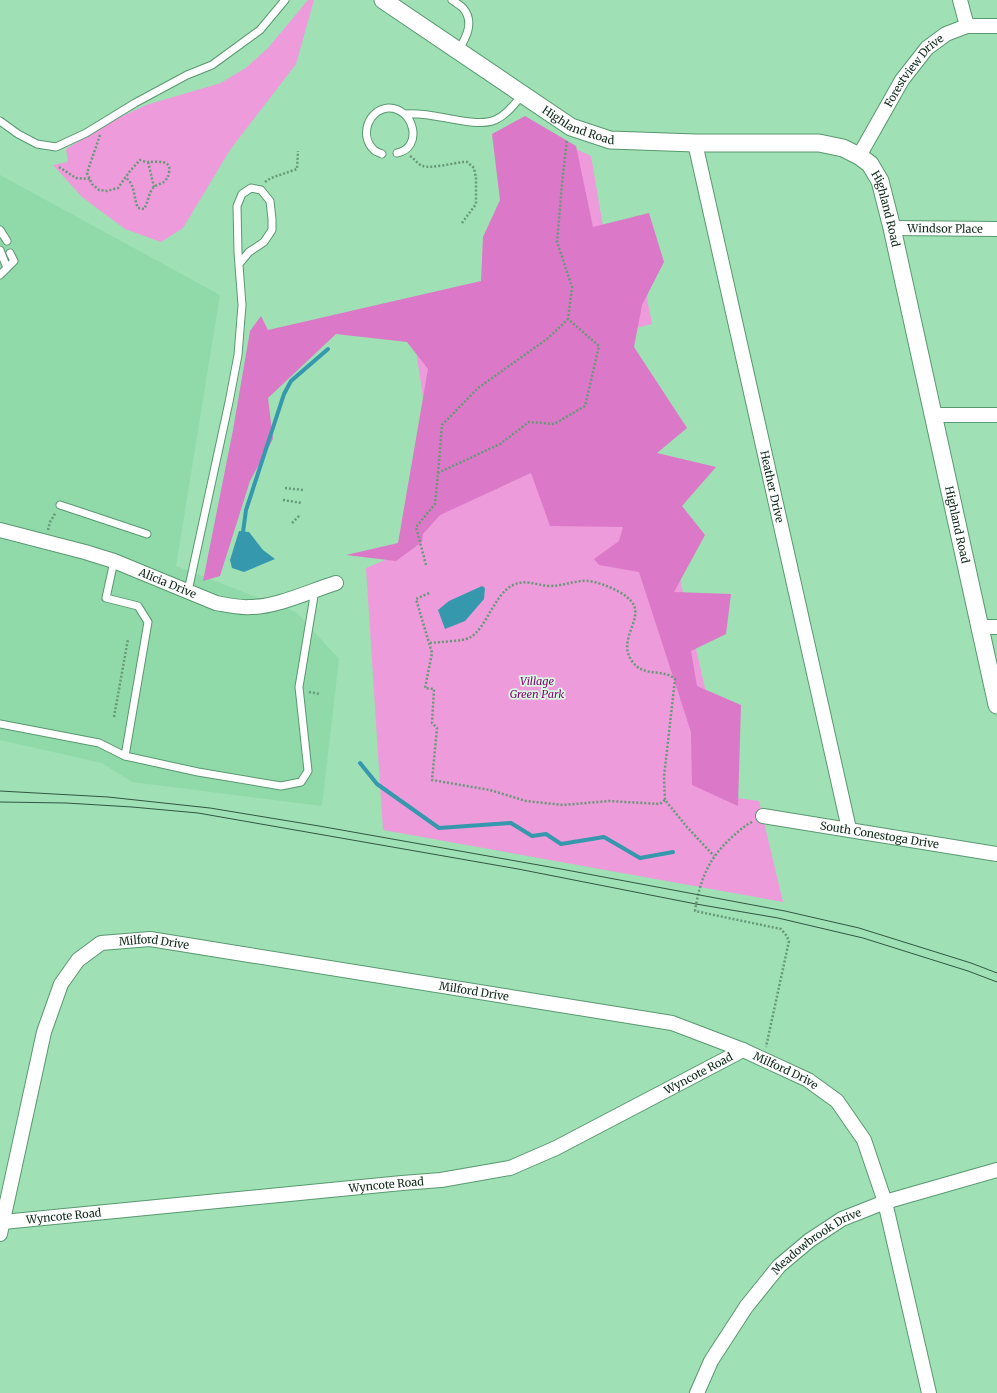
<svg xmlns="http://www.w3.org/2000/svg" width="997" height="1393" viewBox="0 0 997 1393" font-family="Merriweather,serif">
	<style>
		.built { fill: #90d9a9 }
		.green { fill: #ed9bdb }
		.forest { fill: #dc78c8 }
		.water { fill: #3698ad }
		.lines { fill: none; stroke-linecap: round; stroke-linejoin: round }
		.stream { stroke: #3698ad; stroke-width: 4 }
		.service-casing { stroke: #599870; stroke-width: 9 }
		.minor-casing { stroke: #599870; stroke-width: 16 }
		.tertiary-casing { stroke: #599870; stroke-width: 19 }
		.path { stroke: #679978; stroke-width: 2.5; stroke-dasharray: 2 2; stroke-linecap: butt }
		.service { stroke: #fff; stroke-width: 7 }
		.minor { stroke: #fff; stroke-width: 14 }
		.tertiary { stroke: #fff; stroke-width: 17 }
		.tram { stroke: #325640; stroke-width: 1 }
		.labels { text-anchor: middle; stroke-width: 3.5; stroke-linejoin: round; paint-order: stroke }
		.street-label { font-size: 11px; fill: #0e2919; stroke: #d9f9e2 }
		.park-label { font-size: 11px; font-style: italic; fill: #870576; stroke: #d9f9e2 }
	</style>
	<rect width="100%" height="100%" fill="#9fe0b5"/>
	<!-- built -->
	<path class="built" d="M0,175L220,295L176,566L296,612L339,659L322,806L132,782L102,763L0,740Z"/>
	<!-- green -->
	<path class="green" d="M308,0H314L296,64L230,150L183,228L161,242L125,229L82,197L53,165L68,162L66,149L114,120L146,105L221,83L247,67L268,48Z
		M523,125L591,156L613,285L643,277L652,324L623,331L730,797L759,801L783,902L383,830L366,568L409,550L439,503L413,331L510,314Z"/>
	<!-- forest -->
	<path class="forest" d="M525,116L576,146L593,227L649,213L664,262L642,305L634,347L687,428L657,453L716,467L682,506L705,535L674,592L731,594L726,634L691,651L697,686L741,705L738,806L692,785L691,732L639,572L599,565L594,559L619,541L623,527L550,526L531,473L440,515L423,534L422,542L396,561L346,555L398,543L428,369L407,342L336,334L268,398L273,439L250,481L220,576L203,581L233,430L250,331L261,316L268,330L481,281L483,237L500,200L492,134Z"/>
	<!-- water -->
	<path class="water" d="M239,531L249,532L263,550L275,559L244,572L232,568L230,560Z
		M482,586L485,588L484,599L465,621L445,629L438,610L449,601Z"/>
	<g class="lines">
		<!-- stream -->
		<path class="stream" d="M243,532L246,510L284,394L291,381L328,349
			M360,763L377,784L439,828L511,823L532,836L546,834L561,844L604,837L640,858L673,852"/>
		<defs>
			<path id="service" d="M452,0C455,2 460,5 463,8C475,22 466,38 458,51
				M406,114C433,111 473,129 495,120C507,115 515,103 523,94
				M0,121L18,134L37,144L56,147L86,133L135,103L187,75L212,65L260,30L285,0
				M382,154C380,153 376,152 374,150C359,136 368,110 388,108C414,107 424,148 397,153
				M0,230L7,241
				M0,250L7,268L0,275
				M7,268L14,261L10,253
				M60,505L147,534
				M114,561L106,598L138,606L148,622L125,756L198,772L281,786L301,782L308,771L299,687L315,590
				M188,591L229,402L238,355L242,305L238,252L237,206L242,194L251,188L261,190L270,201L272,219V230L264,242L249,252L239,264
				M0,724L99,743L125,756"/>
			<g id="minor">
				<path d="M960,0L967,26"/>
				<path id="s1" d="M695,143L849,829"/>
				<path id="s2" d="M859,156L902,80L927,48L946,34L967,26H997"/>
				<path id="s3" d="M892,228L997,229"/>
				<path d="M933,415H997"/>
				<path id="s4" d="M0,530L85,552L114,561L216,603C227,605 238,608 250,607C277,607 310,591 336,583"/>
				<path d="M980,627H997"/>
				<path id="s5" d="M763,816L997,854"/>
				<path id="s6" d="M3,1222L402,1183L441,1180L510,1168L556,1148L743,1050"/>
				<path id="s7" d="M0,1234L44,1032L61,984L78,960L101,943L150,939L672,1023L743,1050L808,1080L837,1101L864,1140L885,1202L929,1393"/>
				<path id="s8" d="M697,1393L711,1361L746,1307L779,1266L810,1240L842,1219L885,1202L997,1170"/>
			</g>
			<g id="tertiary">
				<path id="s9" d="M383,0L571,127L610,140L695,143H819L843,148L859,156L870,164L880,181L892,228L997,705"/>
			</g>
		</defs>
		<!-- service casing -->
		<use href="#service" class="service-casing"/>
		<!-- minor casing -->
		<use href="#minor" class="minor-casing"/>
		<!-- tertiary casing -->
		<use href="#tertiary" class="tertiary-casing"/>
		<!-- path -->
		<path class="path" d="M100,135L87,173L92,184L99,190L107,191L118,188L130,171L140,160C142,161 146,162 149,162C156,162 172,159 169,172C169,176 167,178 165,181C162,184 157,184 154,187C149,191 148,203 144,209L138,208C133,197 136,185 125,177
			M410,156C415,159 418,165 423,166C430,169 454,163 463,162H467L474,168L476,178V204L462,223
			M148,162L154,187
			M59,167L76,178L90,179
			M265,182L271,178L297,169L298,151
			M438,473L442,425L478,388L547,339L568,319
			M285,488L303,490
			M283,500L302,503
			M292,523L300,515
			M48,530L50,522L56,512
			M426,565L416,527L435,504L438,473L500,444L529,422L554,424L585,406L599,346L568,319L572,287L557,242L562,184L567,139
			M429,593L416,599L432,653L425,688L434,689L432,723L437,728L432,780L490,790L526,801L563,805L609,801L660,804L665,800
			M430,643C439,642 463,641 469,638C486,630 494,594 513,585C525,579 536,585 549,586C562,586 570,582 582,581C594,579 623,591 631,601C646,618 616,639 632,661C643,678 663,668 675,679L664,777L665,800L687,827L714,856
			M309,692L320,694
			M114,717L128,639
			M752,822C744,826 738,832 732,837C708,859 700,880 695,911L781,929L786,935L789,941L766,1047"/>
		<!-- service -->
		<use href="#service" class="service"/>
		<!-- minor -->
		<use href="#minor" class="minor"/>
		<!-- tertiary -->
		<use href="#tertiary" class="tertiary"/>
		<!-- tram -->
		<path class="tram" d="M0,791L108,797L210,808L319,826L561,869L785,911L859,928L971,963L997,973
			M0,802L66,803L132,807L198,813L518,869L696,904L778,918L863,938L968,971L997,982"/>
	</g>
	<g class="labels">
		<!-- street labels -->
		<g class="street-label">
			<text dy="4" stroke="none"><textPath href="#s2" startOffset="102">Forestview Drive</textPath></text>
			<text dy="4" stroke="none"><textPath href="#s9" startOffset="233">Highland Road</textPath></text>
			<text dy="4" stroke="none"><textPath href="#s9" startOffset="581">Highland Road</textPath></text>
			<text dy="4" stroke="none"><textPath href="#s3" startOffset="53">Windsor Place</textPath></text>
			<text dy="4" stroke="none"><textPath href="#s1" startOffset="352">Heather Drive</textPath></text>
			<text dy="4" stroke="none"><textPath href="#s9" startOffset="905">Highland Road</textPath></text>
			<text dy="4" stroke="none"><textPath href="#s4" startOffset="176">Alicia Drive</textPath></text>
			<text dy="4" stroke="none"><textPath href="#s5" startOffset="118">South Conestoga Drive</textPath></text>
			<text dy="4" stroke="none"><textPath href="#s7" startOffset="369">Milford Drive</textPath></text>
			<text dy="4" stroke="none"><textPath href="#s7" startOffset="693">Milford Drive</textPath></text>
			<text dy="4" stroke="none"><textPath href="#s7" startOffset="1017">Milford Drive</textPath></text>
			<text dy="4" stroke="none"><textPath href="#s6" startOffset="721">Wyncote Road</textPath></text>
			<text dy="4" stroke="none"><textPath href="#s6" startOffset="385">Wyncote Road</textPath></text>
			<text dy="4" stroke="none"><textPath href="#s6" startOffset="61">Wyncote Road</textPath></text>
			<text dy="4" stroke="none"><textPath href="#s8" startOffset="197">Meadowbrook Drive</textPath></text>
		</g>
		<!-- park labels -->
		<g class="park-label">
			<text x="537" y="685">Village<tspan x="537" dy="13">Green Park</tspan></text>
		</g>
	</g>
</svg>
